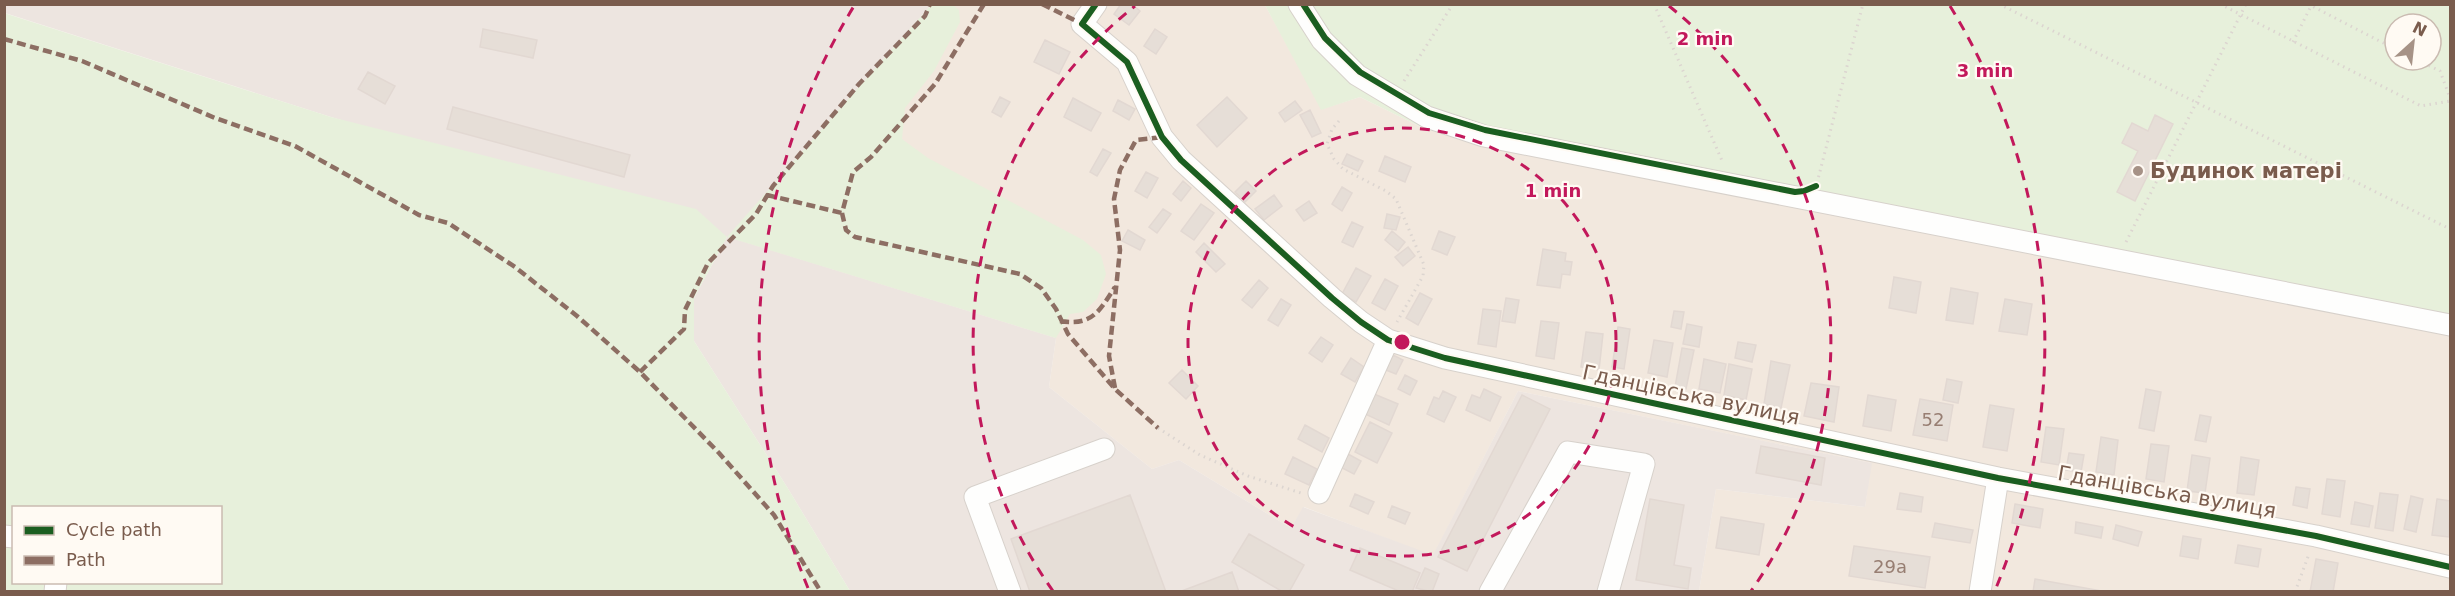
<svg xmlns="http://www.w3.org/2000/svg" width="2455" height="596" viewBox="0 0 2455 596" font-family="'DejaVu Sans',sans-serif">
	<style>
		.residential { fill: #f2e8de }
		.industrial { fill: #ede5e0 }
		.green { fill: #e7f0db; fill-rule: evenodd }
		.building { fill: #e6ded7; stroke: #e2d8d2; stroke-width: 1.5 }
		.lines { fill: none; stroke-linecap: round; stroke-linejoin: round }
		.minor-casing { stroke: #d7d1cb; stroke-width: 23 }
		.path { stroke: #dcd5d0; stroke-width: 3; stroke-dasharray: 1.5 4.5; stroke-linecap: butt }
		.minor { stroke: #fefefd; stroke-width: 21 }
		.quiet { stroke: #8d6e63; stroke-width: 4.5; stroke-dasharray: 9 4.5; stroke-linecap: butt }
		.cycleway-casing { stroke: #fffaf3; stroke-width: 10 }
		.cycleway { stroke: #1b5e20; stroke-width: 6 }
		.ring { fill: none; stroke: #c2185b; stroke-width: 3; stroke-dasharray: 10 8 }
		.poi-dot { fill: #a69286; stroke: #fffaf3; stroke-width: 2 }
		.labels { text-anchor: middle; stroke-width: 4.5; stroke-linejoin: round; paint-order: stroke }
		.number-label { font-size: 18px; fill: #977e72 }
		.poi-label { font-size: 21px; font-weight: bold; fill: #7a5c4d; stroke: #fffaf3; text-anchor: start }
		.street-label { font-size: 21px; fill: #7a5c4d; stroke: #fffaf3 }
		.centre { fill: #c2185b; stroke: #fffaf3; stroke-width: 3 }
		.ring-label { font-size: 18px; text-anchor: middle; font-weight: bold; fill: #c2185b; stroke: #fffaf3; stroke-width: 4.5; stroke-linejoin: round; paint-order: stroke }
	</style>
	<rect width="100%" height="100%" fill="#f9f5f0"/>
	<!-- residential -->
	<path class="residential" d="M931,5H1265L1322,109L1360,97L1423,128L1480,146L2450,335V591H1699L1716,489L1865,507L1871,463L1518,391L1433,556L1304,507L1291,528L1179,460L1152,469L1049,387L1056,338L727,237Z"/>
	<!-- industrial -->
	<path class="industrial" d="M5,4L931,5L728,237L1056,338L1049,387L1152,469L1179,460L1291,528L1303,507L1433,555L1518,391L1872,463L1865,507L1716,489L1699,591H850L787,487L694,341V298L727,237L331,117L5,13Z"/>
	<!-- green -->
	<path class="green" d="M931,5H953L959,10L960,22L934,71L905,108L902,139L928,158L1083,240L1101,255L1106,274L1097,299L1083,312L1070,314L1056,338L727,237L694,298V341L787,487L850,591H5L4,13L331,117L696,209L727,237ZM14,508H220V582H14Z
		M1265,5H2450V335L1480,146L1423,128L1360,97L1321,110ZM2395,24H2431V60H2395Z"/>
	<!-- building -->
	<path class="building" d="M1121,4H1132L1140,11L1129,25L1114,14Z
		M483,29L537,40L533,58L480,47Z
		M1155,29L1167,37L1156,54L1144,46Z
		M1045,40L1070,52L1059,74L1034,62Z
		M368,72L395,86L385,104L358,89Z
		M1000,97L1010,102L1001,117L992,112Z
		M1227,97L1247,118L1217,147L1197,125Z
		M1073,98L1101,113L1091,131L1064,117Z
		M1118,100L1135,109L1129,120L1113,111Z
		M1295,101L1302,110L1285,122L1279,113Z
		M453,107L630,155L624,177L447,129Z
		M1310,110L1321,133L1312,137L1300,115Z
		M2155,115L2173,124L2135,201L2117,192L2138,151L2122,143L2132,123L2148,131Z
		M1103,149L1111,153L1097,176L1090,172Z
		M1347,154L1363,161L1358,171L1342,164Z
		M1385,156L1411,167L1405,182L1379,171Z
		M1146,172L1158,178L1147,198L1135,191Z
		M1183,181L1191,188L1181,201L1173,194Z
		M1246,181L1256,191L1245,202L1235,192Z
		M1342,187L1352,193L1342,211L1332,204Z
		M1274,195L1282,206L1264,220L1255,209Z
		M1309,201L1317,213L1304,221L1296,210Z
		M1201,204L1214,213L1194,240L1181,231Z
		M1163,209L1171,214L1157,233L1149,227Z
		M1387,214L1400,217L1396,230L1384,228Z
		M1352,222L1363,227L1353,247L1342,242Z
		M1128,230L1145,240L1140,250L1122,241Z
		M1392,231L1405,242L1398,251L1385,240Z
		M1439,231L1455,237L1447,255L1432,249Z
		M1204,243L1225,264L1216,272L1196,252Z
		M1408,247L1415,256L1403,266L1395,257Z
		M1543,249L1566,253L1565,261L1572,262L1570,275L1562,274L1560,288L1537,285Z
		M1356,268L1371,276L1356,302L1342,294Z
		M1894,277L1921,282L1916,313L1889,308Z
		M1385,279L1398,286L1385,310L1372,303Z
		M1259,280L1268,288L1252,308L1242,300Z
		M1951,288L1978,293L1973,324L1946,320Z
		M1420,293L1432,299L1418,325L1406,318Z
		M1506,298L1519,300L1515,323L1502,321Z
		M1281,299L1291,305L1278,326L1268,320Z
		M2005,299L2032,304L2027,335L1999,331Z
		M1483,309L1501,311L1496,347L1478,344Z
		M1674,311L1684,312L1681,329L1671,327Z
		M1541,321L1559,323L1554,359L1536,356Z
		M1687,324L1702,327L1699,347L1683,344Z
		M1618,327L1630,329L1624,369L1612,367Z
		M1586,332L1603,334L1599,370L1581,367Z
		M1321,337L1333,345L1322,362L1309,353Z
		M1654,340L1673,343L1667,377L1648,373Z
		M1738,342L1756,345L1752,362L1735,358Z
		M1682,348L1694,350L1686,389L1675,387Z
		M1393,355L1403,360L1396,374L1386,370Z
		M1351,358L1364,367L1355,382L1341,374Z
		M1704,359L1726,364L1720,393L1699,389Z
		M1771,361L1790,365L1781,408L1764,404Z
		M1729,364L1752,369L1746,400L1724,395Z
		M1182,370L1198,386L1186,399L1169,383Z
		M1405,375L1417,381L1410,395L1398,389Z
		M1947,379L1962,382L1958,403L1943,400Z
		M1811,383L1839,387L1834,422L1804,416Z
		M1484,389L1501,397L1490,421L1466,410L1472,395L1480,398Z
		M2146,389L2161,392L2154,431L2139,428Z
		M1443,391L1456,397L1444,422L1427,414L1434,397L1439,399Z
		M1374,394L1398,404L1389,425L1365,414Z
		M1522,395L1550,409L1467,571L1438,557Z
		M1868,395L1896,400L1891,431L1863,426Z
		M1920,399L1953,405L1947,441L1913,435Z
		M1990,405L2014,409L2007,451L1983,447Z
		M2200,415L2211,417L2206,442L2195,440Z
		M1370,422L1392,433L1377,463L1355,452Z
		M1305,425L1329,438L1322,452L1298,439Z
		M2046,427L2064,429L2059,465L2041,462Z
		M2101,437L2118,440L2114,475L2096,472Z
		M2151,444L2169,446L2164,482L2146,479Z
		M1761,446L1825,458L1821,485L1756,473Z
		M2069,453L2084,455L2081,472L2066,470Z
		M1348,454L1361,461L1354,474L1342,468Z
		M2192,455L2210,458L2205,493L2187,491Z
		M1293,457L1317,469L1309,485L1285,474Z
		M2241,457L2259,460L2254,495L2237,493Z
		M2327,479L2345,481L2340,517L2322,514Z
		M2296,487L2310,489L2307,508L2293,505Z
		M1900,493L1923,497L1921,512L1897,509Z
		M2380,493L2398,495L2393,531L2375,528Z
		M1355,494L1374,502L1368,514L1350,506Z
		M1130,495L1166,592H1030L1011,539Z
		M2411,496L2423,499L2416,532L2404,529Z
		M1650,499L1684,505L1674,565L1691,568L1688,589L1636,580Z
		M2437,499L2450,501L2449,537L2432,535Z
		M2355,502L2373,506L2369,527L2351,524Z
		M2015,504L2043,509L2040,528L2012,523Z
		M1392,506L1410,513L1405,524L1388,517Z
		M1721,517L1764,524L1759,555L1716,548Z
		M2076,522L2103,527L2101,538L2075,533Z
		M1935,523L1973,530L1970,543L1932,537Z
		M2116,525L2142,532L2138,546L2113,539Z
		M1249,534L1304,565L1289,592H1283L1232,562Z
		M2183,536L2201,539L2198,559L2180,556Z
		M2238,545L2261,549L2258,567L2235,563Z
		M1854,546L1930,557L1925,588L1849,576Z
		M1360,548L1420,573L1412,592H1401L1350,570Z
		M2316,559L2338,563L2333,592H2310Z
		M1425,568L1439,574L1432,592L1416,588Z
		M1232,572L1239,592H1179Z
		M2035,579L2107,592H2033Z"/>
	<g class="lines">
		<defs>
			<path id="minor" d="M1096,4L1082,24L1127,62L1162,137L1181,160L1332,298L1361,322L1388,340L1445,358L1998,478L2316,536L2450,567
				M1299,4L1322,40L1357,75L1427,117L1484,136L2450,325
				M1319,493L1388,340
				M4,536L14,537
				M55,592L56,582
				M1010,592L975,497L1104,449
				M1490,592L1568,452L1644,464L1608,592
				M1980,592L1998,478"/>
		</defs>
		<!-- minor casing -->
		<use href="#minor" class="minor-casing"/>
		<!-- path -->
		<path class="path" d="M1654,4L1723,163
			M1999,4L2450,229
			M2220,4L2421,106L2450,101
			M2308,4L2395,49
			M2293,42L2311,6
			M2418,60L2440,71L2450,98
			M1404,81L1453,4
			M1339,121L1332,129L1327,144L1334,159L1343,169L1386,191L1396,199L1424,265L1423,276L1397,322
			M1817,183L1863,4
			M2126,242L2246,4
			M1158,428L1200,455L1248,476L1301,493
			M2295,592L2309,554
			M2450,592V590"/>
		<!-- minor -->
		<use href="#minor" class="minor"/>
		<!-- quiet -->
		<path class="quiet" d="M984,4L935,84L871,157L853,172L842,213L846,230L855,237L1020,274L1041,288L1056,309L1068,334L1115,389L1158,428
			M1042,4L1082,24
			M4,39L82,61L215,118L295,146L419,215L448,223L515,267L577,316L640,372L719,453L774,515L821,592
			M767,195L842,213
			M1060,321C1092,326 1099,312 1115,287
			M640,372L684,329L685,310L708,263L756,214L773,186L859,84L925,16L930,4
			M1115,388L1109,356L1120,250L1114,199L1120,170L1136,140L1162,137"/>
		<defs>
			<path id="cycleway" d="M1096,4L1082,24L1127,62L1162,137L1181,160L1332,298L1361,322L1388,340L1445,358L1998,478L2316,536L2450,567
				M1303,4L1325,38L1360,72L1429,113L1485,130L1795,192L1804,191L1816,186"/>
		</defs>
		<!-- cycleway casing -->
		<use href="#cycleway" class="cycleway-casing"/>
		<!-- cycleway -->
		<use href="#cycleway" class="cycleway"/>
	</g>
	<!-- distance rings -->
	<g class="ring">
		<circle cx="1402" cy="342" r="214"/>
		<path d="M1053 591A429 429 0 0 1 1135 6M1669 6A429 429 0 0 1 1751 591"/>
		<path d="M808 588A643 643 0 0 1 854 6M1950 6A643 643 0 0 1 1996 588"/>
	</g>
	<!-- markers -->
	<circle class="poi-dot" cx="2138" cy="171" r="6"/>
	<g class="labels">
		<!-- number labels -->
		<g class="number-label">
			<text x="1933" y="426">52</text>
			<text x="1890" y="573">29а</text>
		</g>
		<!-- poi labels -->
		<g class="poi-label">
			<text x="2150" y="178">Будинок матері</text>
		</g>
		<!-- street labels -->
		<g class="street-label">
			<text transform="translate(1691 395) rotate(12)" y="7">Гданцівська вулиця</text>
			<text transform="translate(2167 492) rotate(10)" y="7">Гданцівська вулиця</text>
		</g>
	</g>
	<circle cx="1402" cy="342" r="9" class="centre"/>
	<g class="ring-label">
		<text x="1705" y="45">2 min</text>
		<text x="1985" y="77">3 min</text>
		<text x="1553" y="197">1 min</text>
	</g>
	<!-- border -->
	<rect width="2455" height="596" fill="none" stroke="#7a5c4d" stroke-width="12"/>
	<!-- legend -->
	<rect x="12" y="506" width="210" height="78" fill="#fffaf3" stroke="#cabbb1" stroke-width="1.5"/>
	<rect x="24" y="526" width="30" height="9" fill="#1b5e20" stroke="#cabbb1" stroke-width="1.5"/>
	<text x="66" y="536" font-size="18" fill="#7a5c4d">Cycle path</text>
	<rect x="24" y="556" width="30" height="9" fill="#8d6e63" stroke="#cabbb1" stroke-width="1.5"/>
	<text x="66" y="566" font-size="18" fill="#7a5c4d">Path</text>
	<!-- north arrow -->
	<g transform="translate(2413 42) rotate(27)"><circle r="28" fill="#fffaf3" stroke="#cabbb1" stroke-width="1.5"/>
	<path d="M0-4.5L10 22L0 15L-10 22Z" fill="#a69286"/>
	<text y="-9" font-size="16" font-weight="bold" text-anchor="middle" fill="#7a5c4d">N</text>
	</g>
</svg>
